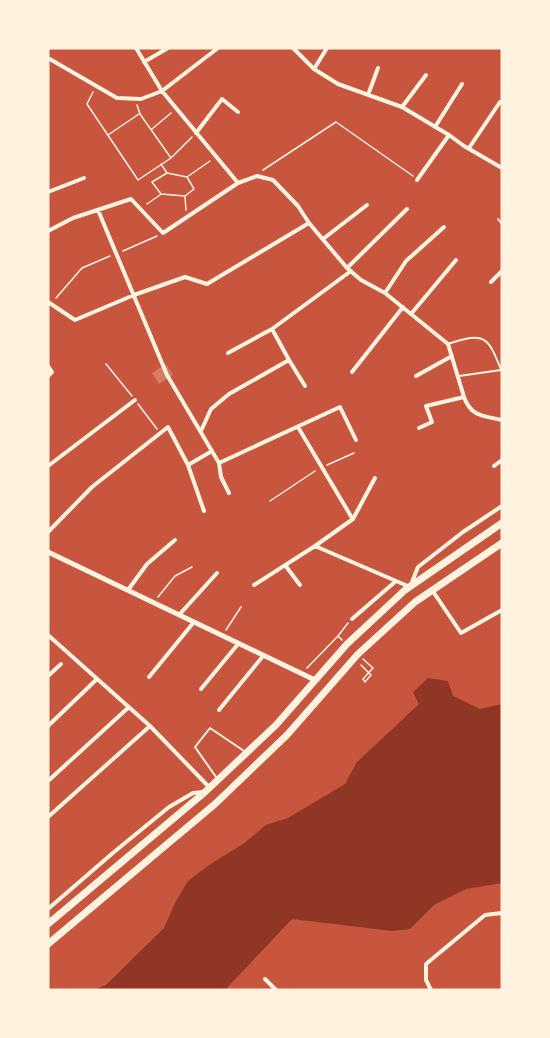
<svg xmlns="http://www.w3.org/2000/svg" width="550" height="1038" viewBox="0 0 550 1038" font-family="'Sofia Sans Condensed',sans-serif">
	<style>
		.water { fill: #8f3625 }
		.building { fill: #d67c66 }
		.lines { fill: none; stroke-linecap: round; stroke-linejoin: round }
		.path { stroke: #fff3e0; stroke-width: 1.5 }
		.service { stroke: #fff3e0; stroke-width: 2 }
		.minor { stroke: #fff3e0; stroke-width: 4 }
		.tertiary { stroke: #fff3e0; stroke-width: 5 }
		.trunk { stroke: #fff3e0; stroke-width: 7 }
	</style>
	<rect width="100%" height="100%" fill="#c8553d"/>
	<!-- water -->
	<path class="water" d="M428,678L448,681L453,696L480,709L502,704V883L466,889L434,905L410,929L392,931L292,919L225,990H94L106,985L164,928L176,901L188,881L209,865L243,844L266,825L288,818L345,784L357,762L419,704L413,692Z"/>
	<!-- building -->
	<path class="building" d="M166,364L173,375L159,384L152,373Z"/>
	<g class="lines">
		<!-- path -->
		<path class="path" d="M93,92L87,104L138,180L171,158L140,114L137,105
			M152,129L171,113
			M108,135L139,114
			M172,157L192,137
			M161,164L167,173L187,177L194,189L185,196L161,194L152,182L167,173
			M263,170L336,122L413,176
			M187,177L210,161
			M185,197L186,210
			M147,204L160,195
			M123,251L157,236
			M56,298L82,268L110,256
			M106,364L132,396
			M138,404L157,429
			M327,465L354,453
			M270,501L315,471
			M158,597L175,576L192,567
			M226,630L241,607
			M338,636L348,623
			M361,665L371,675L365,682L363,679L373,668L363,659
			M307,668L338,636L342,640"/>
		<!-- service -->
		<path class="service" d="M498,219L502,224
			M448,344C486,331 488,337 502,372
			M459,376L501,370
			M216,777L195,747L210,728L244,751"/>
		<!-- minor -->
		<path class="minor" d="M136,48L162,91L238,183L257,176L273,180L298,206L309,223L347,268L361,280L385,293L448,344L464,397C471,417 484,416 502,420
			M293,48L314,69L338,84L402,107L449,135L464,146L502,168
			M48,58L117,98L141,99L162,91L218,48
			M144,62L168,48
			M314,69L327,48
			M368,95L378,68
			M402,107L426,75
			M435,127L462,84
			M196,133L222,99L238,112
			M469,148L500,102
			M417,180L449,135
			M48,192L84,178
			M98,210L167,375L219,463L221,477L229,493
			M48,231L73,218L131,199L163,233L238,183
			M323,239L367,205
			M347,268L407,209
			M491,282L502,271
			M385,293L406,261L444,227
			M48,302L75,320L134,295L185,277L207,284L309,223
			M411,314L456,260
			M272,329L289,360
			M228,353L272,329L351,271
			M48,366L52,372L48,376
			M352,372L403,307
			M416,376L452,356
			M298,427L352,518
			M419,428L432,422L426,406L464,397
			M201,431L211,409L229,394L289,360L305,386
			M219,463L340,407L356,440
			M188,465L212,451
			M48,466L135,400
			M494,466L502,460
			M48,532L92,487L168,427L188,465L204,511
			M315,546L410,587L418,567L463,532L502,506
			M285,565L300,585
			M254,585L315,546L353,519L375,478
			M128,590L147,564L175,540
			M432,590L461,633L502,610
			M179,615L217,573
			M352,619L396,581
			M48,635L150,726L209,787
			M48,676L61,664
			M149,677L194,622
			M201,689L238,644
			M219,710L263,656
			M48,726L97,679
			M48,781L129,707
			M48,817L150,726
			M48,909L114,852L169,807L193,793L204,792
			M265,979L276,990
			M431,990L426,980V964L485,915L502,913"/>
		<!-- tertiary -->
		<path class="tertiary" d="M48,552L315,680"/>
		<!-- trunk -->
		<path class="trunk" d="M48,924L205,792L276,725L347,644L405,590L502,523
			M48,944L215,804L287,735L358,654L415,602L502,543"/>
	</g>
	<!-- border -->
	<rect width="550" height="1038" fill="none" stroke="#fff3e0" stroke-width="99"/>
</svg>
